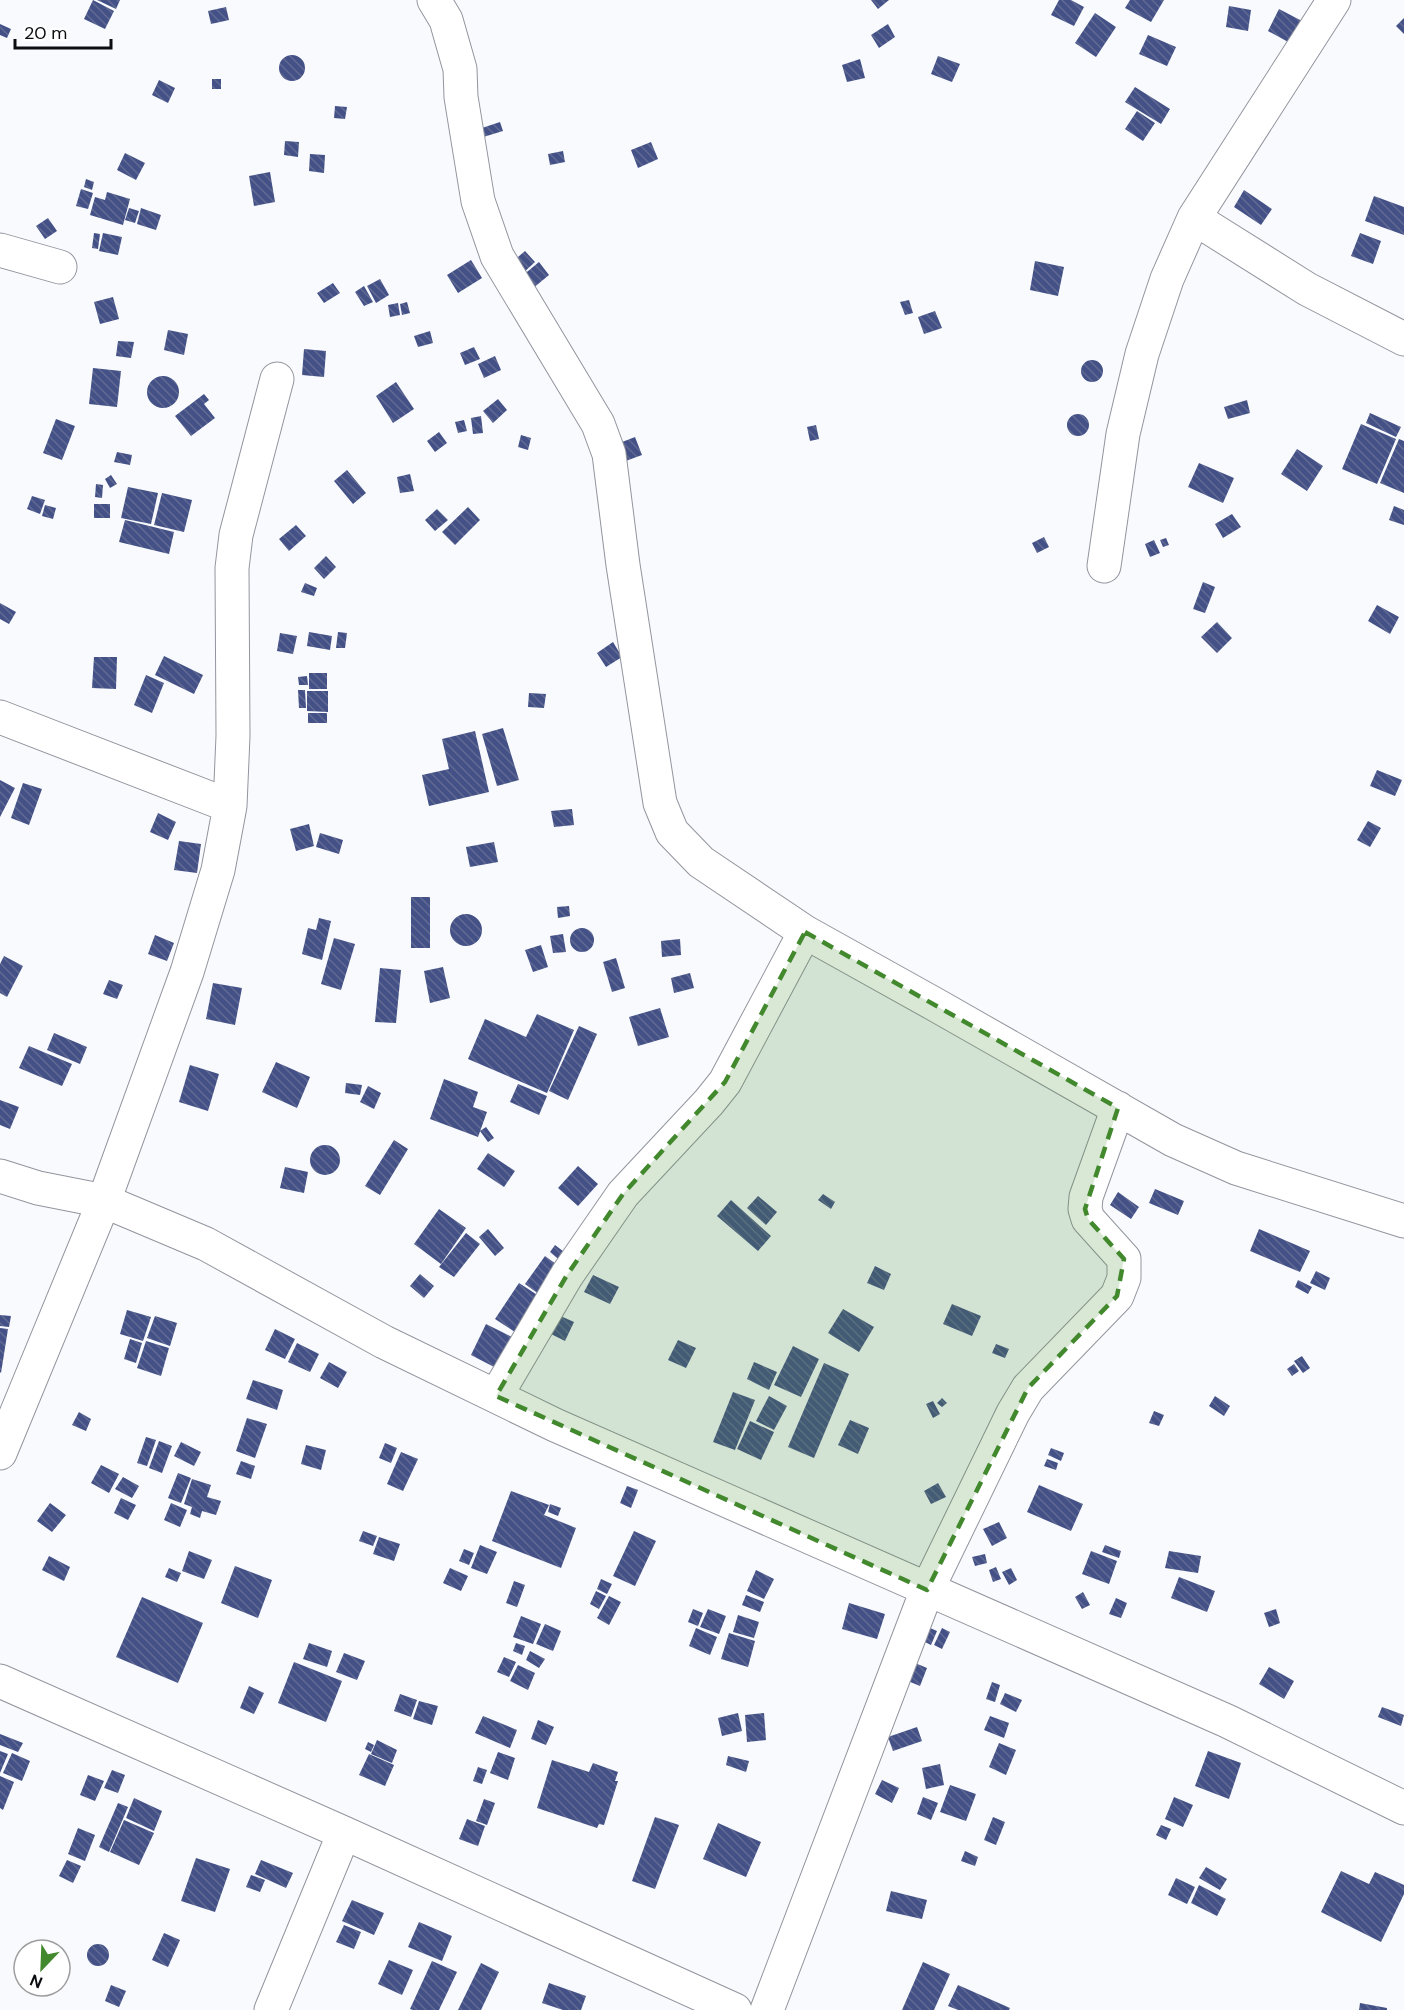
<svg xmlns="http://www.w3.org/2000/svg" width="1404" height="2010" viewBox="0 0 1404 2010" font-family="'DM Sans',sans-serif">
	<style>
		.building { fill: url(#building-back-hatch) }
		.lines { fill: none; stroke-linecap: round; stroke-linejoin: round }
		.minor-casing { stroke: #92959e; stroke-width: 35 }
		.minor { stroke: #fff; stroke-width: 33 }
		.marked { fill: #42882d; fill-opacity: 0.2; stroke: #42882d; stroke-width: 4.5; stroke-dasharray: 12 8; stroke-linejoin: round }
	</style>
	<defs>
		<pattern id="building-back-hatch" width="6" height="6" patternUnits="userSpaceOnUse" patternTransform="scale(1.5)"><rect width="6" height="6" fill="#445186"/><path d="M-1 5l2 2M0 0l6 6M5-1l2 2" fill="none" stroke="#606a92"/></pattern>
	</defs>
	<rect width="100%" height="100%" fill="#f8fafd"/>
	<!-- building -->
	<path class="building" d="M93,0L114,11L105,29L84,19Z
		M97,0H120L116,9Z
		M871,0H889L878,9Z
		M1059,0H1071L1084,7L1074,26L1051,15Z
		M1130,0H1164L1151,22L1125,8Z
		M1229,6L1251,10L1248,31L1226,27Z
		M226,7L229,20L211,24L208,11Z
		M1279,9L1302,21L1290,43L1268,31Z
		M1095,13L1116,27L1096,57L1075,43Z
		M1404,18V34L1396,26Z
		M0,24L11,29L7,38L0,35Z
		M888,24L895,37L879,48L871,35Z
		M1148,35L1176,47L1167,66L1139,54Z
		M279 68a13 13 0 1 1 26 0a13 13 0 1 1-26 0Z
		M938,56L960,64L952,82L931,74Z
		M860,59L865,78L847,82L842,65Z
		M212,79H221V89H212Z
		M159,80L175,88L168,103L152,95Z
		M1135,87L1170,109L1161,124L1125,102Z
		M335,106L347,107L345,119L334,118Z
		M1137,111L1155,123L1143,141L1125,129Z
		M500,122L503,131L480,138L476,130Z
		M285,141L299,142L298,157L284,155Z
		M651,142L658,159L638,168L631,150Z
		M563,151L565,162L550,165L548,154Z
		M125,153L145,163L136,180L117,170Z
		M310,154L325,155L324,173L309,171Z
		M270,172L275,202L254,206L249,176Z
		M86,179L94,182L92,190L84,187Z
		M81,189L93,193L88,209L76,206Z
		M1244,190L1272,209L1261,225L1234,207Z
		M107,192L130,199L123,225L90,215L95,197L105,200Z
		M1374,196L1404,207V235L1365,221Z
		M129,208L139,211L135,223L125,220Z
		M141,208L161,215L156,230L137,224Z
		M48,218L57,231L45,239L36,226Z
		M94,233L100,234L98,249L92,248Z
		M103,233L122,237L118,255L99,251Z
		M1360,233L1381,241L1373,264L1351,256Z
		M525,251L535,262L521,275L511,263Z
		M471,260L482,278L458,293L447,275Z
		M1035,261L1064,267L1058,296L1030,290Z
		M539,262L549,275L532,289L522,276Z
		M380,279L389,295L376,303L367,286Z
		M333,283L340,293L324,303L317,293Z
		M364,286L373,302L364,306L355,292Z
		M113,297L119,319L100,324L94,302Z
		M909,300L913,313L905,315L900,302Z
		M407,302L410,313L402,315L400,304Z
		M398,303L400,315L390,317L388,305Z
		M935,311L942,328L924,334L918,317Z
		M168,330L188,334L184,355L164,350Z
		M430,331L433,343L418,347L414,336Z
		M118,341L134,342L131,358L116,356Z
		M474,347L480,359L465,365L460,353Z
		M304,349L326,351L324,377L302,375Z
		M495,356L501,370L484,378L478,364Z
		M1081 371a11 11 0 1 1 22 0a11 11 0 1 1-22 0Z
		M93,368L121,371L117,407L89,404Z
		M147 392a16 16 0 1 1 32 0a16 16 0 1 1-32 0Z
		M396,382L414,409L393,423L376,396Z
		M204,394L209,400L204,404L215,418L191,436L175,416Z
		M498,399L507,410L493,423L483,411Z
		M1247,400L1250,413L1228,419L1224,407Z
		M1370,413L1401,427L1396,437L1366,423Z
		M1067 425a11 11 0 1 1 22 0a11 11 0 1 1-22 0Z
		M481,416L483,433L473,434L471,418Z
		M56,419L75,426L62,460L43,453Z
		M464,420L467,431L458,433L455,422Z
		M1361,424L1396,439L1377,484L1342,469Z
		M816,425L819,439L810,441L807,427Z
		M439,432L447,443L435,452L427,441Z
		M521,435L531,438L528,450L518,447Z
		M635,437L642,455L623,462L617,444Z
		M1399,439L1404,441V493L1380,483Z
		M1297,449L1323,466L1307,491L1281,474Z
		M117,452L132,455L130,465L114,462Z
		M1199,463L1234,478L1223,503L1188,487Z
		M347,470L366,493L353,504L334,481Z
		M410,474L414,491L400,493L397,477Z
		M111,475L117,484L110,488L105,479Z
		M96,484L103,485L102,498L95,497Z
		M128,487L158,493L151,524L121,518Z
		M162,493L192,500L184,532L154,525Z
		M32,496L45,500L40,514L27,509Z
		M94,504H110V518H94Z
		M45,505L56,508L53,519L42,516Z
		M1394,506L1404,510V525L1389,520Z
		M468,507L480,520L455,545L442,532Z
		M437,509L448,520L435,531L425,520Z
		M1232,514L1241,527L1223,538L1215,524Z
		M125,520L174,532L169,554L119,542Z
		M296,525L306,536L289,551L279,539Z
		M1044,537L1049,547L1037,553L1032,543Z
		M1166,538L1169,545L1163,547L1160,540Z
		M1154,540L1160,553L1150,557L1145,544Z
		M326,556L336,567L324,579L314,568Z
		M1203,582L1215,587L1205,613L1193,609Z
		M305,583L317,588L314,596L301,592Z
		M0,603L16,612L9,624L0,619Z
		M1377,605L1399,617L1390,634L1368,621Z
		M1217,622L1232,638L1217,653L1201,637Z
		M309,632L332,636L330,650L307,646Z
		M338,632L347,633L345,648H336Z
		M280,633L297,636L293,654L277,651Z
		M613,642L622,657L606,667L597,653Z
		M164,656L203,675L194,694L155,675Z
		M94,657H117L116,689L92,688Z
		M309,673H327V689H309Z
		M146,675L164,683L152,713L134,705Z
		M307,676L308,685H299L298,677Z
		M298,690H305L306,708H299Z
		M307,691H328V712L307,711Z
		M529,693L546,694L544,708L528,707Z
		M308,713H327V723H308Z
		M503,728L519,780L497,786L482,734Z
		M475,731L489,792L429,806L422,775L449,769L442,739Z
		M1377,770L1402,780L1395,796L1370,786Z
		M0,780L15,788L0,817Z
		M23,783L42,789L29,825L11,818Z
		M572,809L574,825L554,827L551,811Z
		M158,813L176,822L168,840L150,832Z
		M1368,821L1381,828L1370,847L1357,840Z
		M309,824L314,846L296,851L290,829Z
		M320,833L343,840L339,854L316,847Z
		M179,841L201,844L197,873L174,870Z
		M494,842L498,862L470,867L466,847Z
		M411,897H430V948H411Z
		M569,906L570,916L558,918L557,907Z
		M450 930a16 16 0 1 1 32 0a16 16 0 1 1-32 0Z
		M319,918L331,921L322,960L302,954L308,928L316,930Z
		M570 940a12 12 0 1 1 24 0a12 12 0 1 1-24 0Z
		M563,934L566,952L553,953L550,936Z
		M155,935L174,943L167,961L148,954Z
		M334,938L355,944L341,990L321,984Z
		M680,939L681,955L662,957L661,941Z
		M541,945L548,967L533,972L525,950Z
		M4,956L23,966L7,997L0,993V964Z
		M616,958L625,988L612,992L603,962Z
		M443,967L450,998L430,1003L424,971Z
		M380,968L401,970L396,1023L375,1022Z
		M690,973L694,988L674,993L671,978Z
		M109,980L123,985L117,999L103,994Z
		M213,983L242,988L235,1025L206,1019Z
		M660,1008L669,1037L638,1046L629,1017Z
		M537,1014L574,1030L547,1093L468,1059L485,1019L526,1037Z
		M579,1026L597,1034L568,1100L549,1091Z
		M54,1033L87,1047L80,1064L47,1050Z
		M29,1046L72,1064L62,1086L19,1068Z
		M276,1062L310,1077L297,1108L262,1092Z
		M190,1065L219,1074L208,1111L179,1102Z
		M444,1079L478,1092L473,1107L487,1112L478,1137L430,1119Z
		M346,1083L362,1085L360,1095L345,1093Z
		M518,1084L547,1096L539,1115L510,1102Z
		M368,1086L381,1093L374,1109L360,1102Z
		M0,1100L19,1107L10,1129L0,1125Z
		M486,1127L494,1138L488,1142L480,1131Z
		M394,1140L408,1149L380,1195L365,1186Z
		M310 1160a15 15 0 1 1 30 0a15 15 0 1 1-30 0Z
		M488,1153L515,1171L504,1187L477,1169Z
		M578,1166L598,1184L578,1206L558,1188Z
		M285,1167L308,1172L304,1193L280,1188Z
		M1155,1189L1184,1201L1178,1215L1149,1203Z
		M1118,1192L1139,1207L1131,1219L1110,1205Z
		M823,1194L835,1202L831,1209L818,1200Z
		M758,1196L777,1212L766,1225L747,1208Z
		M731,1200L771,1236L758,1251L717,1216Z
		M439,1209L466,1228L441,1264L414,1244Z
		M488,1229L504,1248L495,1256L479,1237Z
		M1259,1229L1310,1251L1300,1272L1250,1251Z
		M466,1233L480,1244L454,1277L439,1267Z
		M555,1245L568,1255L563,1263L550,1252Z
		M545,1256L560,1267L540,1295L525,1284Z
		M875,1266L891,1274L884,1290L867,1283Z
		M1316,1271L1330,1278L1325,1290L1310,1283Z
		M420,1274L434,1286L424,1298L410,1286Z
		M593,1275L619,1287L610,1304L584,1292Z
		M1298,1280L1312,1287L1308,1294L1295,1287Z
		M519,1283L542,1298L518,1334L495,1319Z
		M952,1304L981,1316L972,1336L943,1324Z
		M843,1309L874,1327L859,1352L828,1333Z
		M127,1310L151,1317L143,1341L120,1334Z
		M556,1314L574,1322L565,1341L547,1332Z
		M0,1315L11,1316L9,1327L0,1326Z
		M155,1316L177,1323L170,1346L147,1338Z
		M486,1324L512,1337L496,1368L471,1355Z
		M0,1328L8,1329L1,1373L0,1372Z
		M275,1329L295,1339L285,1359L265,1350Z
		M130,1339L142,1343L136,1363L124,1359Z
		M678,1340L696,1348L686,1368L668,1360Z
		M146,1341L169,1348L161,1376L137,1368Z
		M297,1343L319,1354L310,1372L288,1362Z
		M996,1344L1009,1349L1005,1358L992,1353Z
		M793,1346L819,1359L801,1397L774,1385Z
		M1302,1356L1310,1368L1303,1373L1294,1361Z
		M329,1362L347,1372L338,1388L320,1378Z
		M754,1362L777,1372L769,1390L747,1379Z
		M824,1363L849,1374L814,1458L788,1447Z
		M1294,1364L1299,1371L1292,1376L1287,1369Z
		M253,1380L283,1390L277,1410L246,1399Z
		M733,1392L755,1400L735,1450L713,1442Z
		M769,1396L787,1406L774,1430L756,1421Z
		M1215,1396L1230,1406L1224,1416L1209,1406Z
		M942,1398L947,1403L942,1407L937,1403Z
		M933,1401L940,1414L933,1418L926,1404Z
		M1154,1411L1164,1415L1159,1426L1149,1423Z
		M79,1412L91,1419L86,1431L72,1425Z
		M247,1418L267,1424L255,1458L236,1451Z
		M850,1420L869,1428L858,1454L838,1445Z
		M750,1421L774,1432L761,1460L737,1449Z
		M146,1437L156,1440L147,1466L137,1463Z
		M159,1441L172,1446L162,1473L149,1468Z
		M181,1442L201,1452L194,1466L174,1456Z
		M385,1443L397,1448L391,1463L379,1458Z
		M306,1445L326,1450L321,1470L301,1464Z
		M1051,1448L1064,1453L1061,1461L1048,1455Z
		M401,1452L418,1459L403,1491L387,1484Z
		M1047,1459L1058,1463L1056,1470L1044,1466Z
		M241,1461L255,1466L251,1479L236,1474Z
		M101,1465L119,1474L109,1493L91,1483Z
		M178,1473L191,1478L181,1503L168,1498Z
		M123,1477L139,1486L132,1498L115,1489Z
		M192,1479L211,1485L207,1497L221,1501L216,1515L202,1511L200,1518L190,1514L192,1507L184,1504Z
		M938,1483L946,1497L931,1504L924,1491Z
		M1039,1485L1083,1504L1071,1531L1027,1512Z
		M627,1486L638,1490L631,1508L620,1503Z
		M511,1491L549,1505L544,1515L576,1528L561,1568L492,1541Z
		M121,1498L136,1505L128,1520L114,1513Z
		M50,1503L66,1515L52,1532L37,1521Z
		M171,1503L187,1510L180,1527L164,1520Z
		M550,1504L561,1508L558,1516L548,1512Z
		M999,1522L1007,1538L992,1546L983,1529Z
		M363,1531L377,1536L373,1546L359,1541Z
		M634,1531L656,1541L635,1586L613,1576Z
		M379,1537L400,1544L394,1561L373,1554Z
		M480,1545L497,1552L487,1574L471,1568Z
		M1105,1545L1121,1551L1119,1558L1102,1552Z
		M464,1549L474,1553L469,1565L459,1561Z
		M189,1551L212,1560L204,1579L182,1571Z
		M1091,1551L1117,1561L1109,1584L1082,1574Z
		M1169,1551L1201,1556L1198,1573L1165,1568Z
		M985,1554L987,1563L975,1566L972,1557Z
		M49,1556L70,1567L64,1581L42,1570Z
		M235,1566L272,1580L258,1618L221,1603Z
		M996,1567L1001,1579L993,1582L989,1570Z
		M169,1568L181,1573L177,1582L165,1577Z
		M450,1568L468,1576L461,1591L443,1583Z
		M1011,1568L1017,1580L1009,1585L1002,1572Z
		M756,1570L774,1579L764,1599L747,1591Z
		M1179,1577L1215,1591L1207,1612L1171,1598Z
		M601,1579L612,1584L607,1594L597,1589Z
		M514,1581L525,1585L517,1607L506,1603Z
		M596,1591L606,1596L599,1609L590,1604Z
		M1083,1592L1090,1605L1082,1609L1075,1597Z
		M746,1595L764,1602L760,1612L742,1605Z
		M609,1596L621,1602L609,1625L597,1618Z
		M142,1597L203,1623L178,1683L116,1657Z
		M1116,1598L1127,1603L1121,1618L1109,1614Z
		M849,1603L885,1614L877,1639L842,1629Z
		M693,1609L703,1613L698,1626L688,1622Z
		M708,1609L726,1616L719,1634L700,1627Z
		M1276,1609L1280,1623L1269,1627L1264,1613Z
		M738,1615L759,1622L754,1638L733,1632Z
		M521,1616L541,1624L533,1644L513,1637Z
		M545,1624L561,1631L553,1651L536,1644Z
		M696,1628L717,1637L710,1655L689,1646Z
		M930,1628L937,1631L931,1645L925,1642Z
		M942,1628L950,1632L942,1649L934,1645Z
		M729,1633L755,1641L748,1667L721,1659Z
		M309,1643L332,1651L327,1667L303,1659Z
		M516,1643L525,1646L522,1655L513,1651Z
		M530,1651L545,1659L539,1668L526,1660Z
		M344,1653L365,1661L357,1680L336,1672Z
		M504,1657L516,1662L509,1677L497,1672Z
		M294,1662L342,1681L326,1722L278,1703Z
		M915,1663L927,1668L920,1686L908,1681Z
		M518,1665L535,1673L528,1690L510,1681Z
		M1269,1667L1294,1681L1284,1699L1259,1684Z
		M992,1682L1000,1685L995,1702L986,1699Z
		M249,1686L264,1693L254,1714L240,1708Z
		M1005,1693L1022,1700L1016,1712L1000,1704Z
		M400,1694L417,1700L411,1717L394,1711Z
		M419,1701L438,1706L432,1725L413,1719Z
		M1382,1707L1404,1715L1401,1726L1378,1717Z
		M738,1713L742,1731L722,1736L718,1718Z
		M764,1713L766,1740L747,1742L745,1715Z
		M483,1716L517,1730L510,1748L475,1733Z
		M990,1716L1009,1723L1004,1738L984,1730Z
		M538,1720L554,1727L546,1745L531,1739Z
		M917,1727L922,1741L893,1751L888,1737Z
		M0,1734L23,1743L18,1752L0,1745Z
		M377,1740L397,1750L392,1763L371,1754Z
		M368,1742L374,1745L371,1752L365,1749Z
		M999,1743L1016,1750L1006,1775L989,1767Z
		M0,1751L8,1754L0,1773Z
		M1208,1751L1241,1763L1229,1799L1195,1786Z
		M498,1752L515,1758L508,1780L490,1773Z
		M12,1753L30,1761L22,1781L3,1773Z
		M369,1754L394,1765L385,1786L359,1775Z
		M728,1756L749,1761L746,1772L726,1765Z
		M552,1760L589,1772L593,1763L618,1772L615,1781H618L604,1825L599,1824L597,1828L537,1808Z
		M940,1764L944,1785L926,1789L922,1768Z
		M478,1767L487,1770L482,1784L473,1781Z
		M112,1770L125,1775L118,1793L104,1788Z
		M88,1775L104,1781L95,1801L80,1795Z
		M0,1776L14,1782L3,1810L0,1808Z
		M882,1780L899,1788L892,1803L875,1794Z
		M950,1785L976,1794L966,1821L940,1812Z
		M923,1797L938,1803L931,1820L917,1814Z
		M1174,1797L1193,1805L1183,1827L1165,1819Z
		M134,1798L162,1811L154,1831L126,1818Z
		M484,1799L495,1803L487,1825L476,1821Z
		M118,1803L128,1807L109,1852L99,1847Z
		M655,1817L679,1825L655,1889L632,1881Z
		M993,1817L1005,1822L996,1845L984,1840Z
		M467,1819L485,1826L478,1846L459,1839Z
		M124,1820L154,1833L139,1865L110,1852Z
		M718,1823L761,1842L746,1877L703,1859Z
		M1161,1825L1171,1829L1166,1840L1156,1835Z
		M78,1828L95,1835L85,1861L68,1854Z
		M965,1851L978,1857L975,1866L961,1861Z
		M196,1858L230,1869L215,1912L181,1901Z
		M67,1860L81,1866L73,1883L59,1876Z
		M261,1860L293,1873L286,1888L255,1874Z
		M1206,1867L1227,1879L1220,1890L1199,1878Z
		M1341,1871L1369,1884L1375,1872L1404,1885V1894L1381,1942L1321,1912Z
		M251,1875L265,1880L260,1892L246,1887Z
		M1176,1878L1195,1887L1187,1904L1168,1895Z
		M1199,1885L1226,1899L1217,1916L1191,1903Z
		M891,1891L927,1900L922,1919L886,1911Z
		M352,1900L384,1913L374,1935L342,1921Z
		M419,1922L452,1936L442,1961L408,1947Z
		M344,1925L361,1932L354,1949L336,1942Z
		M164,1933L180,1940L168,1967L152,1960Z
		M87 1955a11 11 0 1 1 22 0a11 11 0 1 1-22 0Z
		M389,1960L413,1970L402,1995L378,1984Z
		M432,1961L457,1972L439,2010H413L410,2009Z
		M923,1962L950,1974L934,2010H902Z
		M481,1963L499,1972L481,2010H458Z
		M549,1983L586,1996L581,2010H563L542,2003Z
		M111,1985L126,1991L119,2007L105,2001Z
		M958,1985L1010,2008L1009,2010H958L948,2006Z
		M1360,2003L1387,2008V2010H1359Z"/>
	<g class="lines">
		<defs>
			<path id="minor" d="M434,0L446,20L460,69L461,97L478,201L497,256L598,424L609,454L623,565L660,803L672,832L701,862L805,932L936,1005L1173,1140L1236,1168L1404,1221
				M1194,218L1307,289L1404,339
				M0,250L60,267
				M1104,566L1123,434L1142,354L1167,279L1194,218L1334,0
				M0,717L230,806L218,870L187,972L104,1201L0,1453
				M230,806L233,736L232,568L236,535L277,379
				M0,1176L38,1188L104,1201L206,1244L384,1342L555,1425L1227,1721L1404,1808
				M496,1396L567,1275L623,1194L709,1102L725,1082L805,932
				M0,1681L344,1833L735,2010
				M271,2010L344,1833
				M767,2010L927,1590L1013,1413L1028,1388L1117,1296L1124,1278V1259L1088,1219L1085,1209L1086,1197L1118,1108"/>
		</defs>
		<!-- minor casing -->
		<use href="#minor" class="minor-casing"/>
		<!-- minor -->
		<use href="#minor" class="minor"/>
	</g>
	<!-- marked area -->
	<path class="marked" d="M805,932L1118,1108L1085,1209L1088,1219L1124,1259L1117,1296L1028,1388L927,1590L496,1396L567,1275L623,1194L725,1082Z"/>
	<!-- north arrow -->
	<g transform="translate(42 1968) rotate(203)"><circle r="28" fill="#ffffff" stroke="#9e9e9f" stroke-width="1.5"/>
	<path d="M0-4.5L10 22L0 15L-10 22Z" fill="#42882d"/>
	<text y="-9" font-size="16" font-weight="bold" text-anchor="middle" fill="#0c0d10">N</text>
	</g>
	<!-- scale -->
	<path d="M15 39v9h96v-9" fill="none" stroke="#0c0d10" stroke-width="3"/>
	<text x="24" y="39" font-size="18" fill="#0c0d10" stroke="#ffffff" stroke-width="4.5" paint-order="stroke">20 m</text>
</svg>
